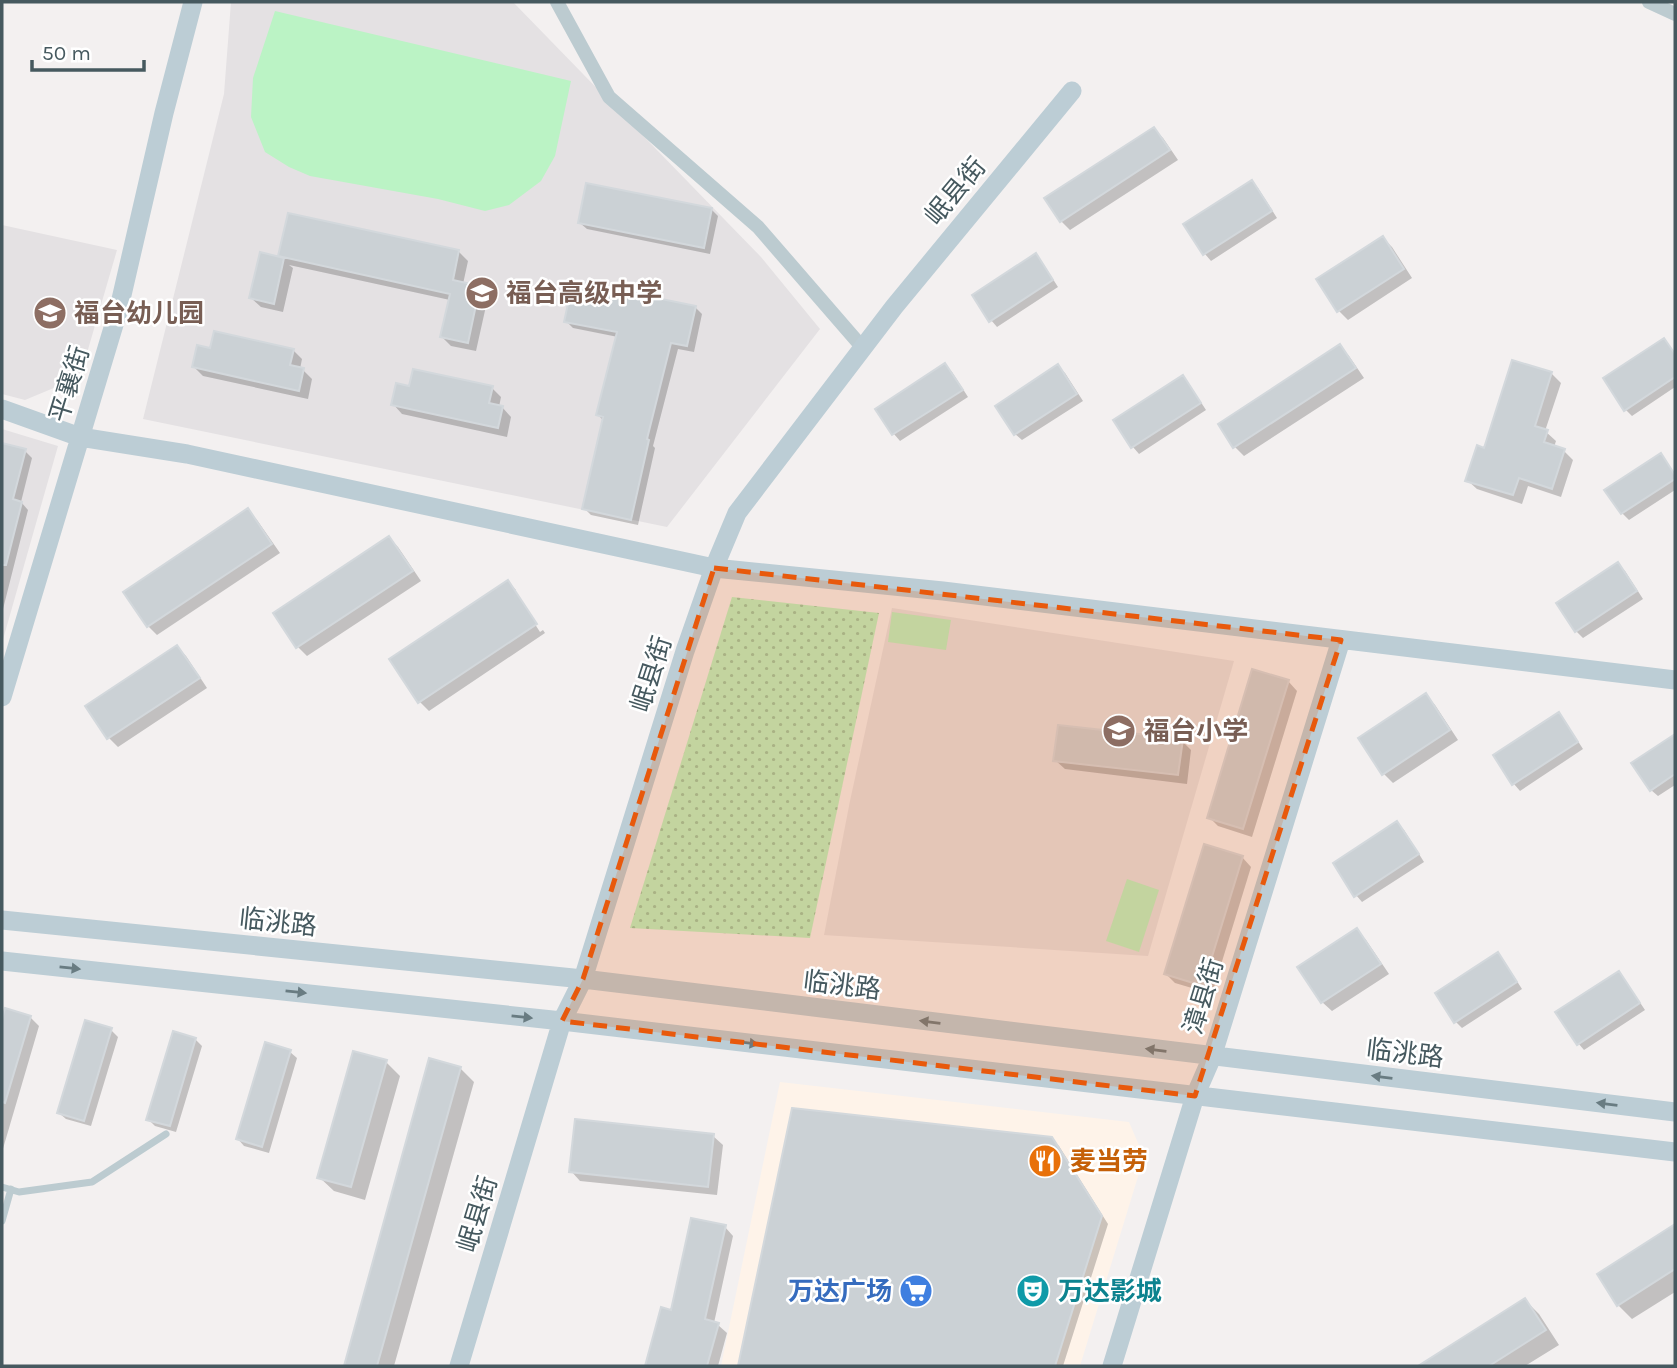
<svg xmlns="http://www.w3.org/2000/svg" width="1677" height="1368" viewBox="0 0 1677 1368" font-family="Karla,'Noto Sans SC',sans-serif">
	<style>
		.commercial { fill: #fef3e9 }
		.education { fill: #e4e1e3 }
		.green { fill: url(#green-dots) }
		.pitch { fill: #bbf3c5 }
		.shadow { fill: #0003 }
		.building { fill: #cbd1d5; stroke: #d3d8dc; stroke-width: 2 }
		.lines { fill: none; stroke-linecap: round; stroke-linejoin: round }
		.lane { stroke: #bccbd0; stroke-width: 7 }
		.street { stroke: #bccbd0; stroke-width: 14 }
		.secondary { stroke: #bccdd5; stroke-width: 19 }
		.oneway { fill: #697c82 }
		.marked { fill: #e8590c; fill-opacity: 0.2; stroke: #e8590c; stroke-width: 5; stroke-dasharray: 14 9; stroke-linejoin: round }
		.labels { text-anchor: middle; stroke-width: 5; stroke-linejoin: round; paint-order: stroke }
		.street-label { font-size: 26px; fill: #46595f; stroke: #fff }
		.education-label { font-size: 26px; font-weight: bold; fill: #785e54; stroke: #fff; text-anchor: start }
		.food-label { font-size: 26px; font-weight: bold; fill: #c56008; stroke: #fff; text-anchor: start }
		.shop-label { font-size: 26px; font-weight: bold; fill: #366cbe; stroke: #fff; text-anchor: end }
		.culture-label { font-size: 26px; font-weight: bold; fill: #0d838f; stroke: #fff; text-anchor: start }
	</style>
	<defs>
		<pattern id="green-dots" width="8" height="8" patternUnits="userSpaceOnUse" patternTransform="scale(1.75)"><rect width="8" height="8" fill="#bbf3c5"/><path d="M2 2h.1M6 6h.1" fill="none" stroke="#9ac8a3" stroke-width="1.8" stroke-linecap="round"/></pattern>
	</defs>
	<rect width="100%" height="100%" fill="#f3f0f0"/>
	<!-- commercial -->
	<path class="commercial" d="M780,1082L1129,1122L1144,1157L1080,1366H721Z"/>
	<!-- education -->
	<path class="education" d="M231,2H513L761,257L820,329L667,527L143,419L224,94Z
		M2,225L117,250L80,377L25,400L2,394Z
		M2,429L58,446L2,643Z
		M892,608L1234,661L1148,956L824,935L850,801Z"/>
	<!-- green -->
	<path class="green" d="M732,597L879,613L810,938L630,928Z"/>
	<!-- pitch -->
	<path class="pitch" d="M275,11L571,81L555,156L541,181L509,205L485,211L438,199L310,176L289,167L265,152L251,117L253,78Z
		M892,612L951,620L946,650L888,642Z
		M1127,879L1159,890L1139,952L1106,941Z"/>
	<!-- shadow -->
	<path class="shadow" d="M1154,129L1163,138L1178,160L1070,230L1061,221Z
		M1252,182L1258,188L1277,218L1211,261L1205,254L1186,225Z
		M711,209L718,216L710,254L587,229L580,223Z
		M1383,238L1392,247L1412,278L1348,320L1339,311L1318,280Z
		M459,252L468,261L463,284L479,288L488,297L476,351L451,346L442,337L450,300L289,265L293,268L283,312L261,307L251,298L261,254L284,259L280,256Z
		M1035,255L1042,262L1058,287L997,327L991,320Z
		M695,307L702,314L694,352L678,349L653,446L655,448L638,525L591,515L584,508L604,421L598,415L618,337L573,328L566,321Z
		M1664,340L1675,354V387L1632,416L1625,409Z
		M1340,346L1349,356L1364,378L1244,456L1234,446Z
		M212,350H293L302,359L300,369L303,370L312,379L308,399L203,376L194,367Z
		M1513,362L1552,374L1561,383L1545,431L1556,441L1554,447L1564,451L1573,460L1561,497L1528,486L1522,504L1477,489L1467,480L1485,450Z
		M945,365L952,372L968,397L900,441L894,434L878,409Z
		M1058,367L1065,373L1083,401L1022,440L1015,434Z
		M1182,377L1189,384L1206,410L1139,454L1133,447L1116,421Z
		M410,388H492L501,397L499,407H502L511,417L507,437L402,414L393,404Z
		M2,445L25,451L32,458L21,502L28,510L2,613Z
		M1661,455L1675,474V490L1629,520L1622,513L1607,490Z
		M248,511L257,520L280,553L157,635L148,626Z
		M389,538L398,547L421,581L307,656L298,647L275,613Z
		M1618,565L1625,571L1643,599L1583,638L1576,631L1558,604Z
		M508,582L516,590H513L540,632L543,630L545,633L429,711L420,702Z
		M177,647L186,656L207,688L118,747L109,738L87,706Z
		M1288,681L1297,691L1252,837L1218,826L1209,817Z
		M1426,695L1435,705L1458,740L1393,783L1384,774Z
		M1558,715L1565,721L1583,749L1520,791L1514,784L1495,756Z
		M1675,737V785L1658,796L1651,790L1634,764Z
		M1182,741L1191,750L1187,784L1065,769L1055,760Z
		M1397,824L1404,830L1424,862L1362,902L1356,895Z
		M1242,857L1251,867L1212,994L1175,983L1166,974Z
		M1357,930L1366,940L1389,974L1332,1011L1322,1002L1300,968Z
		M1498,954L1504,961L1522,989L1462,1028L1456,1022Z
		M1619,973L1625,980L1645,1010L1584,1050L1578,1043Z
		M6,1010L30,1017L39,1026L2,1152V1025Z
		M111,1030L118,1037L91,1126L66,1119L59,1113Z
		M195,1039L202,1046L176,1132L155,1126L148,1119Z
		M290,1052L297,1058L269,1153L244,1146L238,1139Z
		M430,1060L460,1068L474,1082L394,1366H345Z
		M386,1062L400,1076L365,1200L334,1191L319,1177Z
		M794,1110L1051,1139L1059,1146L1108,1224L1063,1366H739Z
		M713,1136L723,1145L717,1195L580,1181L571,1171Z
		M1675,1226V1292L1632,1319L1618,1305L1599,1275Z
		M725,1227L733,1236L714,1323L718,1325L727,1333L718,1366H647L662,1310L672,1312Z
		M1525,1300L1539,1314L1559,1345L1525,1366H1429L1427,1363Z"/>
	<!-- building -->
	<path class="building" d="M1154,127L1170,150L1060,222L1044,198Z
		M1252,180L1272,211L1203,255L1183,224Z
		M586,183L712,208L704,248L578,223Z
		M288,213L459,250L453,280L480,286L468,343L440,337L450,294L278,256Z
		M1383,236L1404,269L1337,312L1316,279Z
		M260,252L284,258L274,304L249,298Z
		M1036,253L1053,280L989,322L972,295Z
		M573,281L696,306L687,346L671,343L647,439L649,440L631,520L582,509L603,417L596,415L617,332L564,322Z
		M214,331L294,349L290,365L304,368L299,391L192,367L197,345L210,348Z
		M1664,338L1675,354V377L1624,411L1603,378Z
		M1340,344L1356,368L1233,448L1218,424Z
		M1512,360L1552,372L1535,426L1548,430L1544,442L1565,449L1552,489L1519,478L1513,495L1465,481L1477,445L1484,448Z
		M945,363L963,390L892,435L875,409Z
		M1058,364L1077,394L1014,435L995,406Z
		M413,369L493,386L489,403L503,406L498,428L391,405L396,383L409,386Z
		M1183,375L1201,403L1131,448L1113,420Z
		M2,443L26,449L13,499L22,502L6,565H2Z
		M1661,453L1675,475V479L1621,514L1604,490Z
		M248,508L272,544L147,627L123,592Z
		M389,536L413,571L296,648L273,613Z
		M1618,562L1637,591L1575,632L1556,603Z
		M508,580L537,624L418,703L389,659Z
		M177,645L200,678L107,739L85,706Z
		M1252,669L1289,680L1243,829L1207,818Z
		M1426,693L1450,730L1382,775L1358,738Z
		M1559,712L1578,742L1512,785L1493,755Z
		M1058,725L1183,739L1178,775L1053,761Z
		M1675,734V774L1650,791L1631,763Z
		M1397,821L1419,854L1354,897L1333,863Z
		M1204,844L1243,856L1203,986L1164,974Z
		M1357,928L1381,964L1321,1003L1297,967Z
		M1498,952L1517,982L1454,1023L1435,993Z
		M1619,971L1640,1003L1577,1045L1555,1012Z
		M5,1008L31,1016L5,1103L2,1102V1019Z
		M85,1020L112,1028L84,1121L57,1113Z
		M173,1031L196,1038L170,1126L146,1120Z
		M265,1042L291,1050L262,1147L236,1139Z
		M353,1051L387,1060L351,1187L317,1178Z
		M429,1058L461,1067L377,1366H344Z
		M792,1108L1052,1137L1102,1216L1055,1366H738Z
		M575,1119L714,1134L708,1187L569,1172Z
		M691,1218L726,1225L705,1319L719,1323L707,1366H645L661,1307L671,1310Z
		M1675,1224V1269L1617,1306L1597,1274Z
		M1525,1298L1546,1330L1489,1366H1418Z"/>
	<g class="lines">
		<!-- lane -->
		<path class="lane" d="M2,1187L19,1192L92,1182L166,1134
			M2,1221L11,1189"/>
		<!-- street -->
		<path class="street" d="M557,2L609,97L758,227L862,347
			M1649,2L1675,14"/>
		<!-- secondary -->
		<path class="secondary" d="M2,409L80,437L187,454L714,568L943,591L1675,680
			M2,697L119,308L164,113L193,2
			M2,920L583,979L1675,1112
			M2,961L562,1021L1675,1152
			M459,1366L562,1021L583,979L685,651L714,568L737,513L894,307L1072,91
			M1112,1366L1195,1096L1212,1057L1341,640"/>
	</g>
	<!-- one-way arrows -->
	<defs><path id="oneway-solid" d="M-6-.8H1V-3.2L6.5 0L1 3.2V.8H-6Z" transform="scale(1.75)"/></defs>
	<g class="oneway">
		<use href="#oneway-solid" transform="translate(70 968) rotate(6)"/>
		<use href="#oneway-solid" transform="translate(296 992) rotate(6)"/>
		<use href="#oneway-solid" transform="translate(522 1017) rotate(6)"/>
		<use href="#oneway-solid" transform="translate(930 1022) rotate(-173)"/>
		<use href="#oneway-solid" transform="translate(748 1043) rotate(7)"/>
		<use href="#oneway-solid" transform="translate(1156 1050) rotate(-173)"/>
		<use href="#oneway-solid" transform="translate(1382 1077) rotate(-173)"/>
		<use href="#oneway-solid" transform="translate(1607 1104) rotate(-173)"/>
	</g>
	<!-- marked area -->
	<path class="marked" d="M714,568L1341,640L1195,1096L562,1021L583,979Z"/>
	<!-- icons -->
	<defs>
		<symbol id="school-disc" viewBox="-11 -11 22 22"><circle r="9.5" fill="#8d6e63" stroke="#fff"/><path d="M0-5L7-2L0 1L-7-2ZM-4 1L0 2.5L4 1V4Q0 6-4 4Z" fill="#fff"/></symbol>
		<symbol id="restaurant-disc" viewBox="-11 -11 22 22"><circle r="9.5" fill="#e8710a" stroke="#fff"/><path d="M-5-6h1v4h1v-4h1v4h1v-4h1v5L-1.5 .5V6h-2V.5L-5-1ZM5-6V6H3V1.5H1.5Q1.5-4 5-6Z" fill="#fff"/></symbol>
		<symbol id="supermarket-disc" viewBox="-11 -11 22 22"><circle r="9.5" fill="#3f7fe0" stroke="#fff"/><path d="M-6-5.5h2.5l.6 2H6L4.5 2H-2.5L-4.4-4H-6ZM-1.5 3.2a1.3 1.3 0 1 0 .1 0ZM3 3.2a1.3 1.3 0 1 0 .1 0Z" fill="#fff"/></symbol>
		<symbol id="theatre-disc" viewBox="-11 -11 22 22"><circle r="9.5" fill="#0f9aa8" stroke="#fff"/><path d="M-5-5.5Q0-4 5-5.5V0Q5 5 0 6Q-5 5-5 0ZM-3.3-2.5H-1v1.5H-3.3ZM1-2.5H3.3v1.5H1ZM-2.8 1Q0 5.5 2.8 1Z" fill="#fff"/></symbol>
	</defs>
	<g fill-rule="evenodd">
		<use href="#school-disc" x="463" y="274" width="38" height="38"/>
		<use href="#school-disc" x="31" y="294" width="38" height="38"/>
		<use href="#school-disc" x="1100" y="712" width="38" height="38"/>
		<use href="#restaurant-disc" x="1026" y="1142" width="38" height="38"/>
		<use href="#supermarket-disc" x="897" y="1272" width="38" height="38"/>
		<use href="#theatre-disc" x="1014" y="1272" width="38" height="38"/>
	</g>
	<g class="labels">
		<!-- street labels -->
		<g class="street-label">
			<text transform="translate(955 191) rotate(-50)" y="9">岷县街</text>
			<text transform="translate(69 384) rotate(-73)" y="9">平襄街</text>
			<text transform="translate(651 674) rotate(-72)" y="9">岷县街</text>
			<text transform="translate(278 922) rotate(6)" y="9">临洮路</text>
			<text transform="translate(842 985) rotate(7)" y="9">临洮路</text>
			<text transform="translate(1203 996) rotate(-73)" y="9">漳县街</text>
			<text transform="translate(1405 1053) rotate(7)" y="9">临洮路</text>
			<text transform="translate(477 1214) rotate(-73)" y="9">岷县街</text>
		</g>
		<!-- education labels -->
		<g class="education-label">
			<text x="506" y="302">福台高级中学</text>
			<text x="74" y="322">福台幼儿园</text>
			<text x="1144" y="740">福台小学</text>
		</g>
		<!-- food labels -->
		<g class="food-label">
			<text x="1070" y="1170">麦当劳</text>
		</g>
		<!-- shop labels -->
		<g class="shop-label">
			<text x="892" y="1300">万达广场</text>
		</g>
		<!-- culture labels -->
		<g class="culture-label">
			<text x="1058" y="1300">万达影城</text>
		</g>
	</g>
	<!-- border -->
	<rect width="1677" height="1368" fill="none" stroke="#46595f" stroke-width="7"/>
	<!-- scale -->
	<path d="M32 60v10h112v-10" fill="none" stroke="#46595f" stroke-width="3.5"/>
	<text x="42" y="60" font-size="21" fill="#46595f" stroke="#ffffff" stroke-width="5" paint-order="stroke">50 m</text>
</svg>
